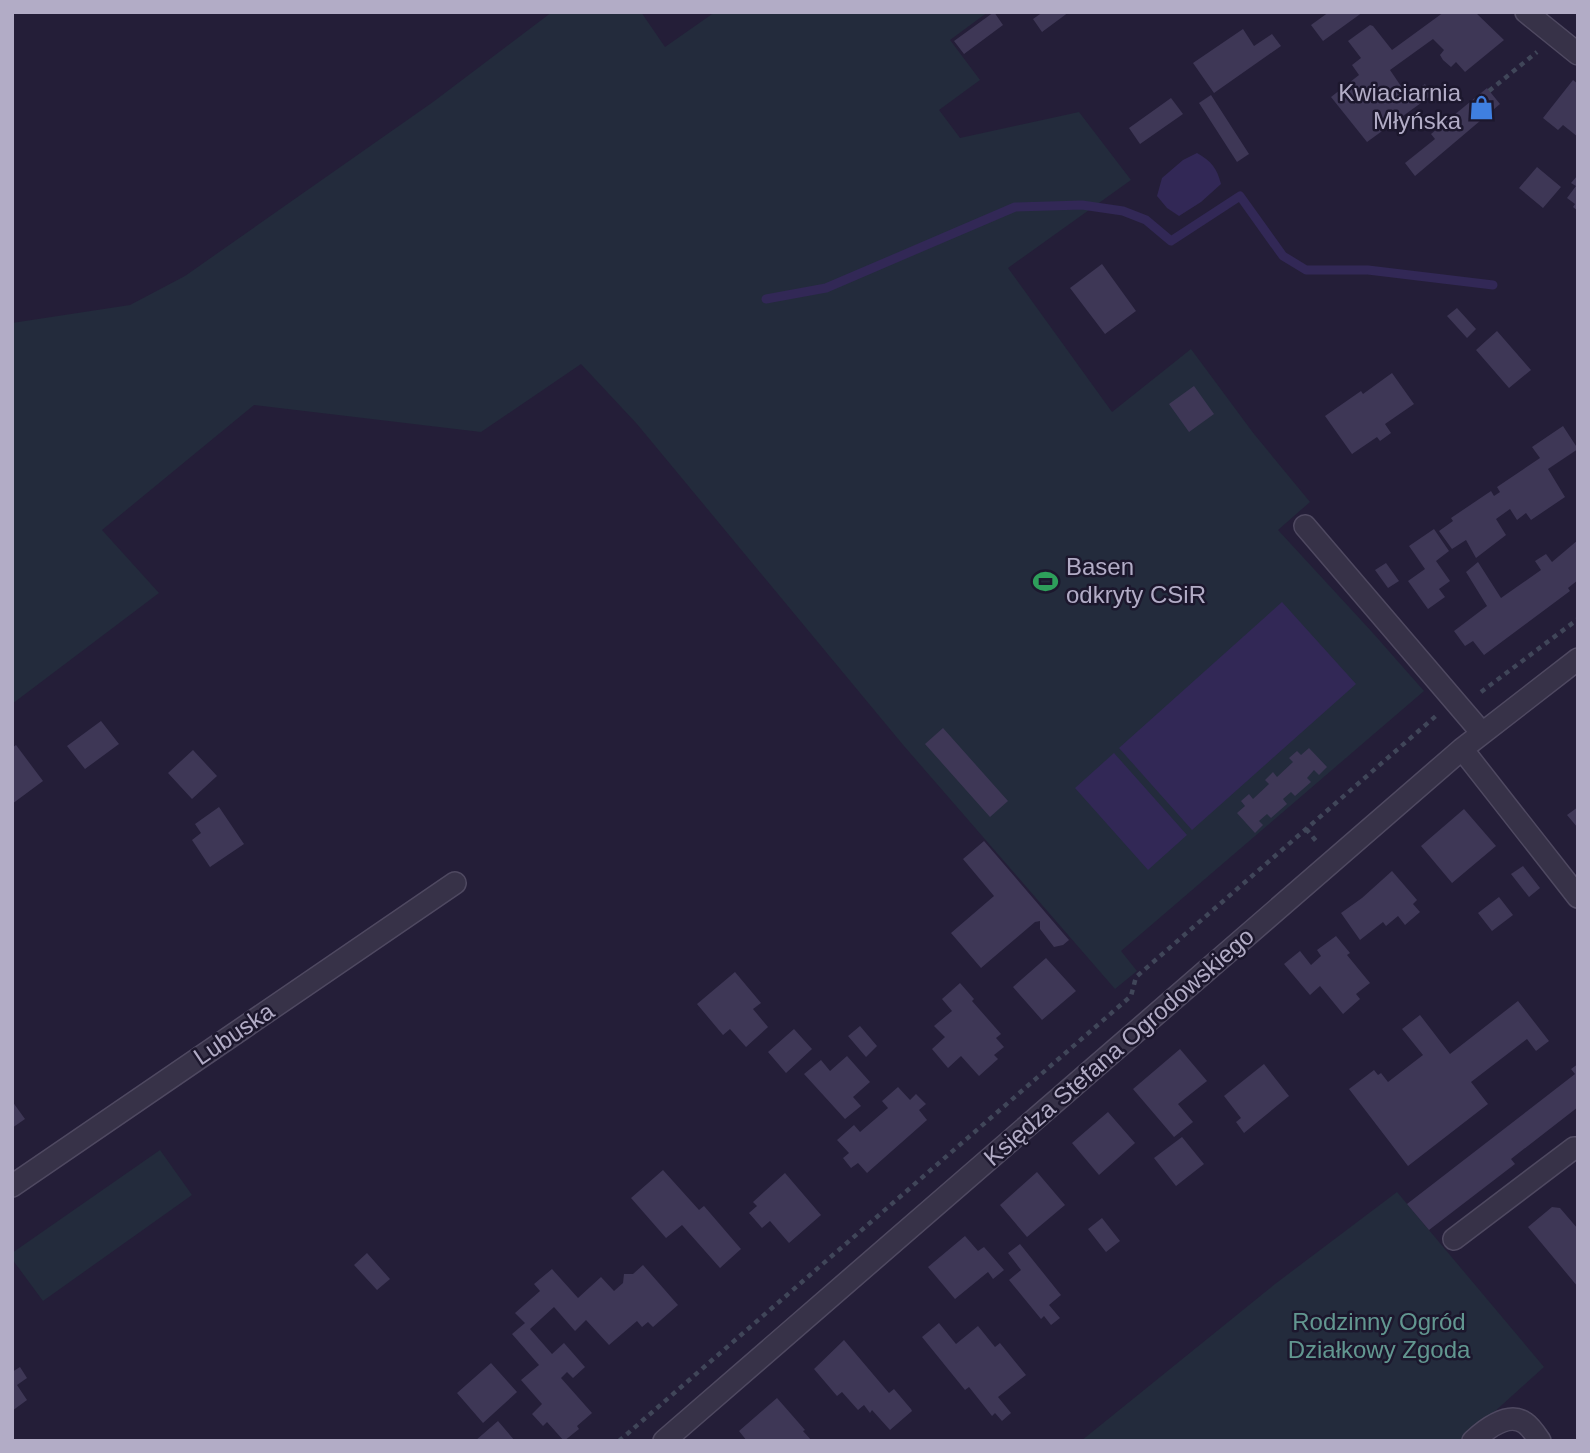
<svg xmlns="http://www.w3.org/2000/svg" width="1590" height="1453" viewBox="0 0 1590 1453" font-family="Arial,sans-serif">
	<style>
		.green { fill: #232b3c }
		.water { fill: #322856 }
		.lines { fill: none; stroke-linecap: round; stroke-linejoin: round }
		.stream { stroke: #322856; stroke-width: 9 }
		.building { fill: #3e3756 }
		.minor-casing { stroke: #4f4961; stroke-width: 24 }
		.path { stroke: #404659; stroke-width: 4.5; stroke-dasharray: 5 5; stroke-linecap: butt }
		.minor { stroke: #373248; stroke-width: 21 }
		.labels { text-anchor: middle; stroke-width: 5; stroke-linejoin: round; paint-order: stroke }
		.poi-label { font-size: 24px; fill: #b2acc6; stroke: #1c172d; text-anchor: end }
		.street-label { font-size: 24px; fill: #b2acc6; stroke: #1c172d }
		.park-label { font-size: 24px; fill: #629790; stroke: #1c172d }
	</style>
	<rect width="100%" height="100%" fill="#241e38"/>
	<!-- green -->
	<path class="green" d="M552,12H641L665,47L715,12H988L950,40L980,80L939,110L960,138L1079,112L1131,180L1008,268L1112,412L1191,349L1254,434L1310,502L1278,530L1372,632L1424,691L1121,951L1137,971L1115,989L904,746L637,424L581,364L481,432L254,405L102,530L159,593L12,704V323L130,305L185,276L433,102Z
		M160,1150L192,1195L43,1301L12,1259V1253Z
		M1397,1192L1544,1367L1462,1441H1081L1275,1284Z"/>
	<!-- water -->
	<path class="water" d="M1197,153C1211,161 1217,168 1221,184L1201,202L1179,216L1167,208L1157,196L1162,178L1183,160Z
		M1282,602L1356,684L1192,830L1119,748Z
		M1114,753L1187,835L1148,870L1075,788Z"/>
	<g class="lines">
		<!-- stream -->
		<path class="stream" d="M766,299L826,288L1015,207L1082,205L1123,211L1146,220L1171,241L1240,196L1283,256L1306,270H1368L1493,285"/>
	</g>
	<!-- building -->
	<path class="building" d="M994,12L1003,25L964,54L954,41Z
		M1043,12H1069L1042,32L1033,19Z
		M1329,12H1363L1323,41L1311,25Z
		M1444,12H1475L1504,40L1465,72L1456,62L1451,67L1443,60L1440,55L1444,50L1433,39L1390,70L1407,95L1425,84L1432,95L1367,142L1331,97L1359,75L1352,65L1361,58L1348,41L1370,25L1373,26L1392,50Z
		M1243,29L1254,46L1272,34L1281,46L1214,93L1193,63Z
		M1573,80L1578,84V137L1563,125L1558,130L1543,118Z
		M1487,88L1500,104L1415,176L1405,163L1435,139L1431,134Z
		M1211,95L1249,154L1237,162L1199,103Z
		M1171,98L1183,114L1140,144L1129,128Z
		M1537,167L1561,187L1543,208L1519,188Z
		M1578,175V211L1573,207L1575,204L1567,198L1576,186L1571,183Z
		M1102,264L1136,311L1105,334L1070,288Z
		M1457,308L1476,329L1467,338L1447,316Z
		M1497,331L1531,370L1509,388L1476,350Z
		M1392,373L1414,404L1385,424L1391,433L1380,441L1377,437L1352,454L1325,416L1361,391L1363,394Z
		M1194,386L1214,414L1189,432L1169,404Z
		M1563,426L1578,449L1548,469L1565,497L1531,520L1526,513L1517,520L1510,509L1496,519L1506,535L1476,558L1466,540L1452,549L1439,531L1453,521L1451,518L1491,491L1494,496L1500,492L1497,487L1540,458L1532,447Z
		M1434,529L1449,551L1436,561L1450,581L1439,589L1445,597L1428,609L1408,581L1425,569L1409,546Z
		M1578,540V580L1568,588L1570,591L1484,655L1473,641L1465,646L1454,631L1487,606L1466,572L1478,562L1501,598L1541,570L1535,561L1546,554L1552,562Z
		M1386,563L1399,581L1388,588L1375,570Z
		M101,721L119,744L85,769L67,746Z
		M943,728L1008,801L990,817L925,744Z
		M16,745L43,781L12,804V748Z
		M1309,748L1327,767L1319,775L1314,770L1307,778L1311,782L1295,796L1291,792L1283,799L1287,804L1271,818L1267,814L1259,821L1263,825L1255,833L1237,813L1245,806L1241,801L1249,794L1253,799L1269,784L1265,780L1273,772L1277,777L1293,762L1289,758L1297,751L1301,755Z
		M193,750L217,776L192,799L168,773Z
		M219,807L244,844L210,867L192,840L201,833L195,824Z
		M1578,807V828L1567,815Z
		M1464,809L1496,846L1452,883L1421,846Z
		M984,841L1069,940L1063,945L1054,947L1040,929V921L1035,922L981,968L951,933L994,896L963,859Z
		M1523,866L1540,888L1529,897L1511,874Z
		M1392,871L1417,900L1413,904L1420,912L1405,925L1398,916L1386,926L1383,922L1360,940L1341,913L1362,898Z
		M1499,897L1513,915L1492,931L1478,913Z
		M1336,936L1350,953L1347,955L1370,983L1356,994L1360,999L1343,1014L1320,986L1310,995L1284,964L1300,951L1311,965L1321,956L1317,950Z
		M1046,958L1076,991L1042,1020L1013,987Z
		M735,972L761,1003L753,1009L768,1027L746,1047L730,1029L723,1035L697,1004Z
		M960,983L974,999L972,1001L1001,1034L996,1038L1004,1047L994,1055L998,1059L979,1076L961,1056L948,1068L932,1049L945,1037L934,1026L952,1011L942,999Z
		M1518,1001L1549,1041L1536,1051L1527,1039L1471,1082L1488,1104L1408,1166L1349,1089L1374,1070L1378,1075L1381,1073L1388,1082L1423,1055L1402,1029L1420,1015L1450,1054Z
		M860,1026L877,1046L866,1057L848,1036Z
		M794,1029L812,1049L786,1073L768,1052Z
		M1180,1049L1207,1081L1178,1104L1193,1122L1174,1137L1133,1089Z
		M847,1056L870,1082L853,1097L861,1106L845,1119L804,1074L821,1060L830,1071Z
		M1264,1064L1289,1096L1244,1133L1236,1122L1241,1118L1224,1096Z
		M1578,1064V1107L1511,1159L1515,1164L1429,1230L1407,1204L1575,1074L1571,1069Z
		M898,1087L910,1100L916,1094L926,1104L919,1110L927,1120L867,1173L858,1163L851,1168L843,1158L849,1153L837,1140L854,1125L860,1132L888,1108L882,1101Z
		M12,1101L25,1119L12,1128Z
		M1108,1112L1135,1143L1099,1175L1072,1143Z
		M1182,1137L1204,1164L1176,1186L1154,1158Z
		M663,1170L699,1210L704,1206L741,1249L720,1268L682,1225L666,1238L631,1198Z
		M1037,1172L1065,1205L1027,1237L1000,1205Z
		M785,1173L821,1215L789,1243L770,1221L762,1228L749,1213L757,1206L753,1202Z
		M1552,1207L1560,1208L1578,1229V1287L1528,1227Z
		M1102,1218L1120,1241L1106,1252L1088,1229Z
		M965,1236L978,1251L984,1247L1004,1270L993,1279L988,1272L955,1299L928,1267Z
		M1020,1244L1061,1295L1049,1305L1060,1318L1051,1325L1044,1316L1041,1319L1009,1280L1021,1270L1008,1253Z
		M367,1253L390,1279L377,1290L354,1265Z
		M643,1265L678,1305L653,1327L648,1322L642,1327L637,1321L609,1345L586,1320L575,1331L554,1307L530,1329L552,1354L564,1343L585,1367L573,1378L567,1372L561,1378L592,1413L577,1426L579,1429L564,1441L547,1422L543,1426L532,1414L542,1404L521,1380L539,1365L512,1334L525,1323L515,1313L540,1291L534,1284L552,1269L578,1298L601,1277L614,1291L623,1283L624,1274H633Z
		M939,1323L956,1344L978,1326L995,1347L1000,1343L1026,1375L998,1397L1011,1413L1002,1421L995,1413L992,1416L969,1387L965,1390L922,1337Z
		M844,1340L889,1393L894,1389L911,1409L912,1411L890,1430L872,1410L870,1413L864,1405L858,1410L842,1392L837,1396L814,1369Z
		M491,1363L517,1392L483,1423L457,1393Z
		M20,1367L27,1378L17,1385L27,1400L12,1411V1372Z
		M777,1398L805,1430L803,1431L812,1441H747L739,1431Z
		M498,1421L515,1441H475Z"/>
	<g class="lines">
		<defs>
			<path id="minor" d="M1526,12L1578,54
				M1305,526L1482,733
				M1462,749L1578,897
				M12,1186L455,883
				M1454,1239L1574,1148
				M664,1441L1462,749L1578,659
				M1473,1441C1485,1430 1508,1411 1525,1423C1531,1427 1536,1435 1540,1441"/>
		</defs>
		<!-- minor casing -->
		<use href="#minor" class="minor-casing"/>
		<!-- path -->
		<path class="path" d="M1489,91L1537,52
			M1481,692L1578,619
			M1306,829L1317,842
			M619,1441L1131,996L1136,977L1437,715"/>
		<!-- minor -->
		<use href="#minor" class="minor"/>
	</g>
	<!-- icons -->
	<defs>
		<symbol id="shop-bare" viewBox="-9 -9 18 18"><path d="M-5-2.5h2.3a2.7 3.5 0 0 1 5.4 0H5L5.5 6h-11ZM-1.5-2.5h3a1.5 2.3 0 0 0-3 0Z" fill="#3f7fe0" stroke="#1c172d" stroke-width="2.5" paint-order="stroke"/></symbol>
		<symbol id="stadium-bare" viewBox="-9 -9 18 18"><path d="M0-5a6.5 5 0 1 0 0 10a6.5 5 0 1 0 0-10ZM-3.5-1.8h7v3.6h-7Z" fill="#2e9e5b" stroke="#1c172d" stroke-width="2.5" paint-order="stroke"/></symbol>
	</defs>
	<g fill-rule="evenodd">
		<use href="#shop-bare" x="1464" y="90" width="35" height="35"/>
		<use href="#stadium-bare" x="1028" y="564" width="35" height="35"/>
	</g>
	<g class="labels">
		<!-- poi labels -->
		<g class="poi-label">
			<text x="1461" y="101">Kwiaciarnia<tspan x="1461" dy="28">Młyńska</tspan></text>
			<text x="1066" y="575" text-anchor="start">Basen<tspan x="1066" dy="28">odkryty CSiR</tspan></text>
		</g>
		<!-- street labels -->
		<g class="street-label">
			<text transform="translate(234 1034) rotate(-34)" y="8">Lubuska</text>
			<text transform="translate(1119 1047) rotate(-41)" y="8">Księdza Stefana Ogrodowskiego</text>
		</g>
		<!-- park labels -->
		<g class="park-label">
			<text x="1379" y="1330">Rodzinny Ogród<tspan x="1379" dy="28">Działkowy Zgoda</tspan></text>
		</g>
	</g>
	<!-- border -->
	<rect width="1590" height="1453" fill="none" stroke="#b2acc6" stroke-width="28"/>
</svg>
